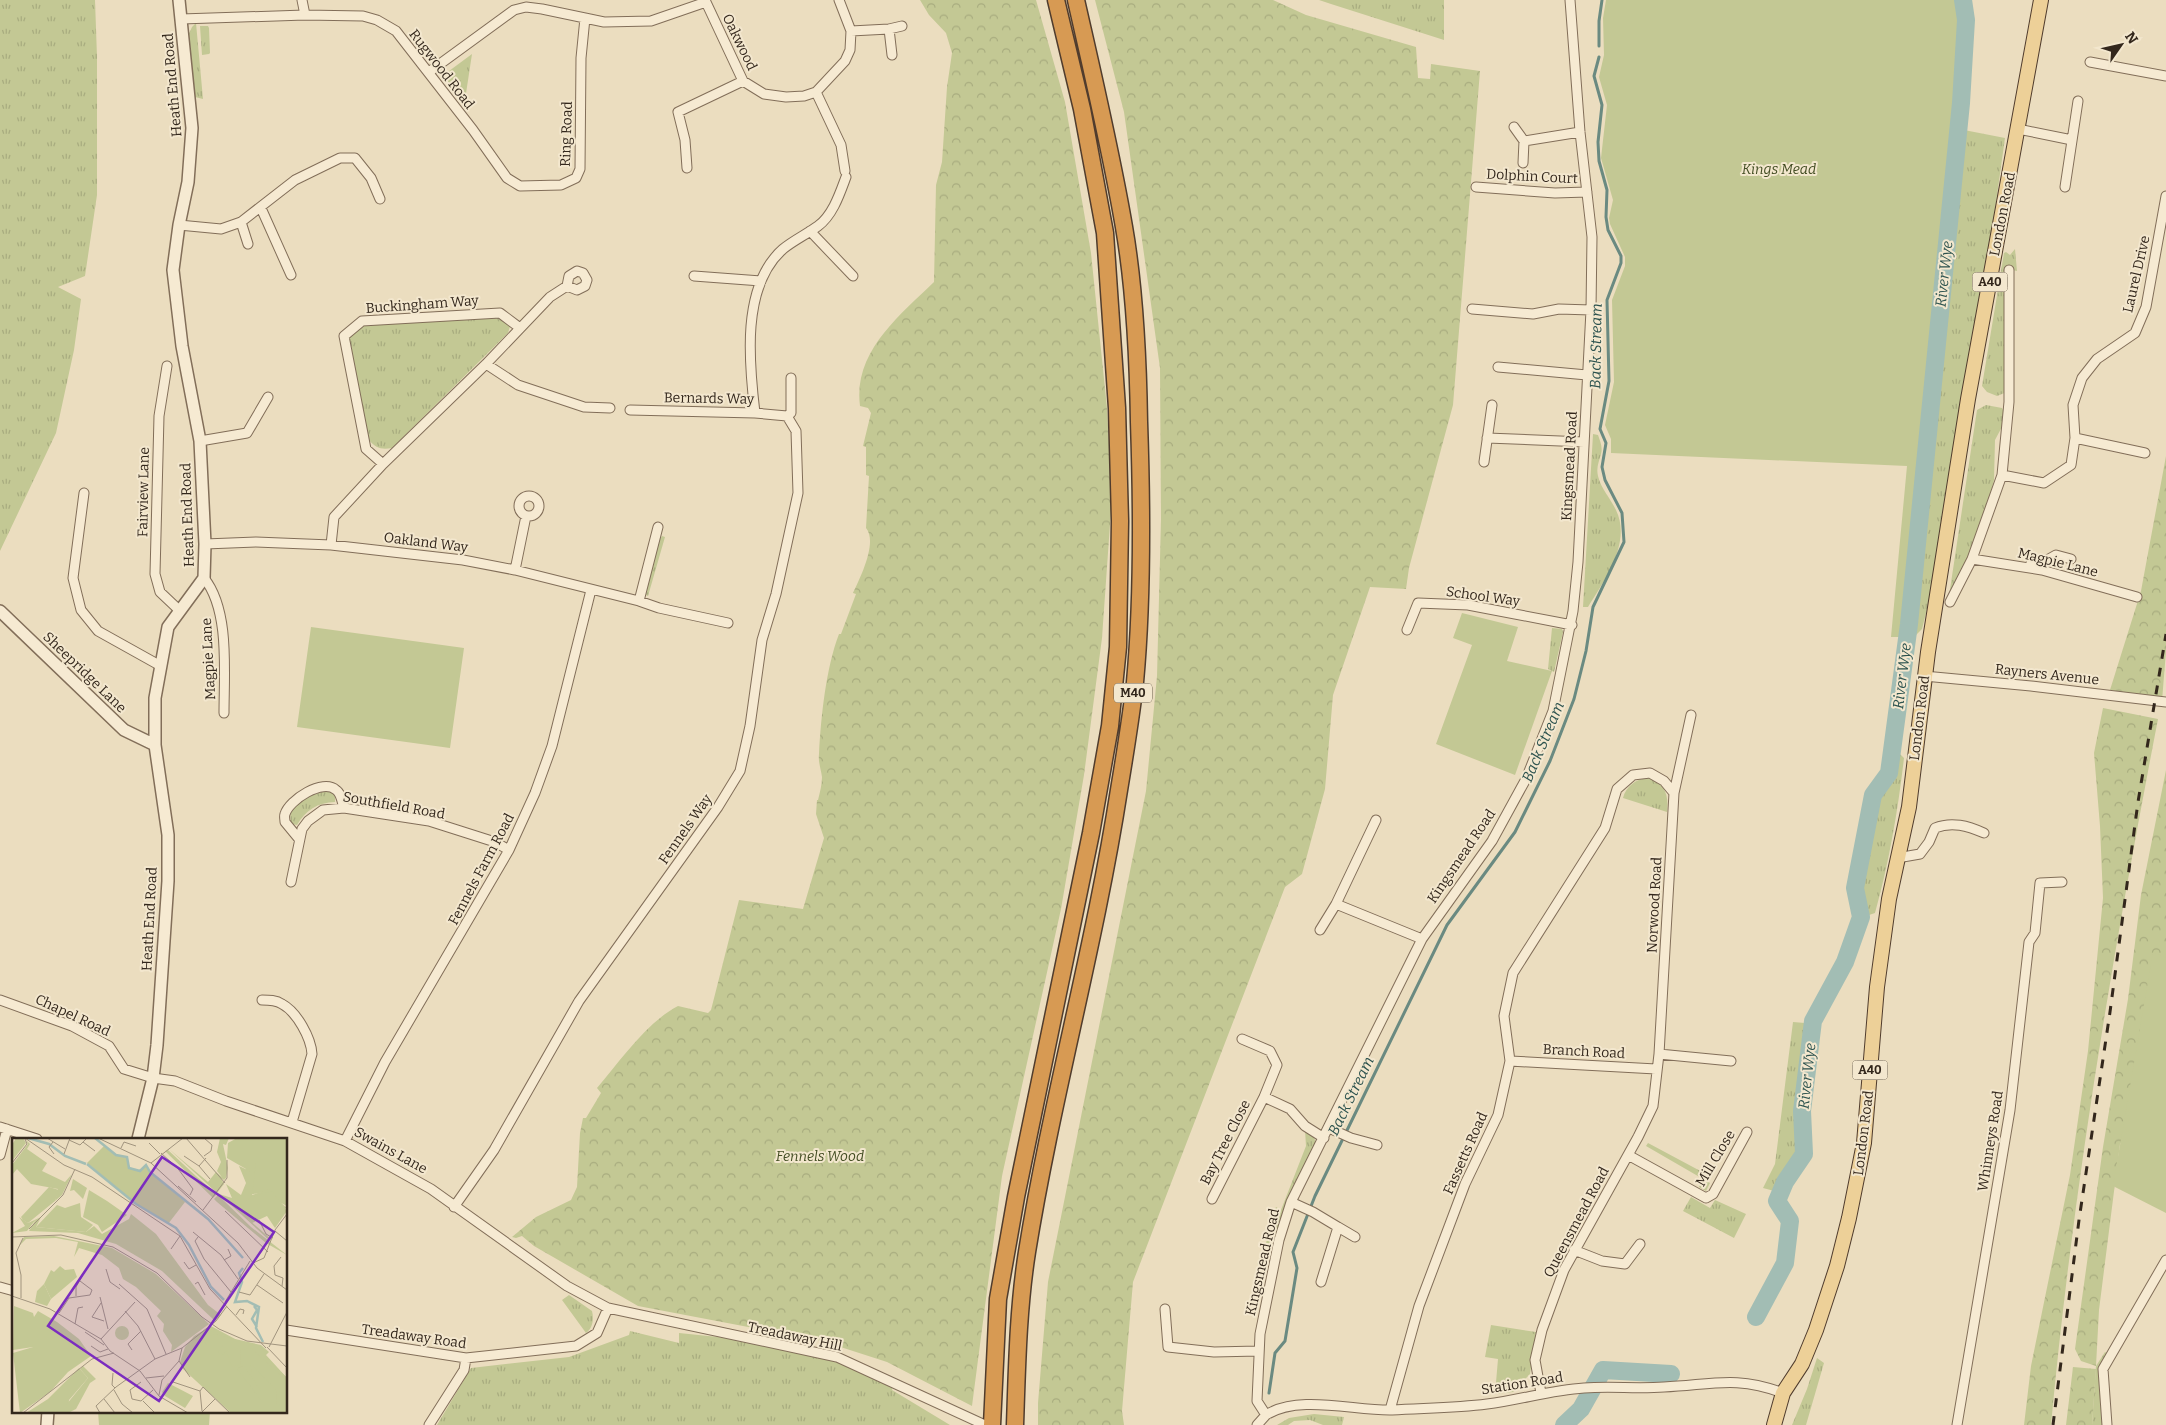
<svg xmlns="http://www.w3.org/2000/svg" width="2166" height="1425" viewBox="0 0 2166 1425" font-family="Bitter,serif">
	<style>
		.grass { fill: url(#grass-tufts) }
		.forest { fill: url(#forest-crowns) }
		.park { fill: #c3c894 }
		.lines { fill: none; stroke-linecap: round; stroke-linejoin: round }
		.stream { stroke: #6a8a81; stroke-width: 3 }
		.river { stroke: #a2bdb4; stroke-width: 18 }
		.minor-casing { stroke: #826e59; stroke-width: 11 }
		.tertiary-casing { stroke: #826e59; stroke-width: 14 }
		.primary-casing { stroke: #503c2d; stroke-width: 16 }
		.motorway-casing { stroke: #503c2d; stroke-width: 19 }
		.minor { stroke: #f6ead2; stroke-width: 9 }
		.tertiary { stroke: #f6ead2; stroke-width: 11 }
		.primary { stroke: #edd098; stroke-width: 14 }
		.motorway { stroke: #d79a53; stroke-width: 16 }
		.rail { stroke: #33271c; stroke-width: 3; stroke-dasharray: 9 9; stroke-linecap: butt }
		.labels { text-anchor: middle; stroke-width: 4; stroke-linejoin: round; paint-order: stroke }
		.shield { fill: #f3e7ce; stroke: #6d6151; stroke-width: 1 }
		.shield-label { font-size: 12px; font-weight: bold; fill: #33271c }
		.street-label { font-size: 14px; fill: #33271c; stroke: #f3e7ce }
		.park-label { font-size: 14px; font-style: italic; fill: #444e24; stroke: #f3e7ce }
		.water-label { font-size: 15px; font-style: italic; fill: #2c524e; stroke: #f3e7ce }
		.inset-river { fill: none; stroke: #a2bdb4; stroke-width: 2.5 }
		.inset-road { fill: none; stroke: #a1947e; stroke-width: 1 }
		.view { fill: #7b2cbf; fill-opacity: 0.15; stroke: #7b2cbf; stroke-width: 2.5 }
		.inset-edge { fill: none; stroke: #33271c; stroke-width: 2.5 }
	</style>
	<defs>
		<pattern id="grass-tufts" width="24" height="20" patternUnits="userSpaceOnUse" patternTransform="scale(1.25)"><rect width="24" height="20" fill="#c3c894"/><path d="M3 7l-1-3M5 7V3M7 7l1-3M15 17l-1-3M17 17v-4M19 17l1-3" fill="none" stroke="#a8ac7f"/></pattern>
		<pattern id="forest-crowns" width="20" height="18" patternUnits="userSpaceOnUse" patternTransform="scale(1.25)"><rect width="20" height="18" fill="#c3c894"/><path d="M2 6a3 3 0 1 1 6 0M12 15a3 3 0 1 1 6 0" fill="none" stroke="#a8ac7f"/></pattern>
	</defs>
	<rect width="100%" height="100%" fill="#ebddbf"/>
	<!-- grass -->
	<path class="grass" d="M0,0H95L97,57V195L85,276L58,287L81,299L74,350L56,433L0,551Z
		M1319,0H1444V40L1331,4Z
		M196,23L203,99L195,97L188,36L192,27Z
		M200,26H208L209,28L210,53L209,54L202,55Z
		M472,54L465,100L461,101L448,82L449,71Z
		M1964,130L2005,138L1992,231L1933,585L1922,629L1916,635Z
		M2015,249L2017,271L2008,269L2007,392L1997,396L1987,392L1982,386L2004,253L2006,252L2010,255Z
		M504,315L511,323L508,333L392,448C381,450 376,448 369,440L349,342V333L357,325Z
		M1986,405L2002,408L2005,414L2004,423L1995,440L1994,480L1980,534L1949,596L1977,410Z
		M1593,434L1598,435C1600,441 1603,447 1601,454C1599,462 1596,467 1598,476C1601,489 1611,499 1616,510C1632,543 1604,581 1588,607H1583Z
		M662,536L665,537L648,596L644,594L656,544Z
		M1552,628L1562,629L1563,632L1554,672L1548,669Z
		M1899,753L1904,758C1898,810 1889,863 1875,913L1869,915C1866,905 1862,896 1862,885C1861,872 1876,795 1882,785C1885,781 1890,778 1894,776Z
		M1648,778C1665,783 1669,795 1667,812L1623,798C1626,786 1636,779 1648,778Z
		M326,791L332,793L335,796V802C318,802 305,811 297,825L292,824C283,805 312,794 326,791Z
		M1793,1022L1817,1024C1811,1050 1802,1077 1801,1104C1799,1127 1822,1141 1800,1162L1801,1165L1778,1192L1763,1188L1775,1164Z
		M1305,1130L1314,1137L1316,1144L1287,1202L1264,1267L1257,1264L1275,1221L1271,1218L1276,1207L1281,1210L1306,1146Z
		M1648,1143L1706,1174L1704,1179L1710,1183L1706,1191L1699,1187L1703,1179L1646,1146Z
		M1691,1197L1710,1208L1715,1200L1746,1214L1734,1238L1683,1211Z
		M569,1295L592,1311C594,1319 593,1328 586,1333L562,1300Z
		M1491,1325L1536,1332L1530,1374L1513,1392L1495,1394L1498,1359L1485,1357Z
		M630,1331L679,1343V1333L786,1344L828,1356L893,1386L892,1390L950,1425H437L471,1368L569,1357L629,1335Z
		M2105,1352L2108,1354L2103,1425H2092L2096,1366Z
		M1817,1358L1824,1363L1806,1425H1792L1807,1389Z
		M1314,1414L1344,1417L1342,1425H1323L1310,1420L1294,1421L1288,1425H1277L1289,1418Z"/>
	<!-- forest -->
	<path class="forest" d="M920,0H1036L1065,102L1091,253L1107,408L1112,496L1102,638L1084,775L1061,909L1002,1176L972,1406L887,1362L822,1341L638,1306L534,1246L522,1236L516,1238L512,1237L536,1217L571,1200L577,1187L580,1133L583,1118H586L601,1093L597,1088C620,1061 647,1022 678,1006L708,1013L711,1010L739,900L803,909L824,838L816,814L817,800H818C820,792 822,784 822,777C821,769 818,762 819,754C821,716 826,668 839,634H841L856,594L853,593C860,578 878,542 866,528L869,476L866,475V447L863,446L871,413L868,408L860,406C853,352 899,316 934,282L936,185L942,162L947,87L952,53L946,33L929,15Z
		M1095,0H1273L1306,15L1416,47L1418,78L1430,79L1431,64L1480,71L1453,405L1409,568L1406,589L1370,587L1333,695L1325,789L1302,874L1285,887L1133,1282L1122,1411L1124,1425H1038V1403L1048,1282L1146,791L1157,676L1161,519L1160,368L1124,112Z
		M2166,456V651L2162,701L2110,690L2141,591Z
		M2103,708L2158,719C2113,952 2073,1188 2051,1425H2024L2031,1366L2070,1175L2088,1051L2103,898L2100,826L2094,753Z
		M2166,770V1083L2120,1144L2099,1310L2096,1366L2081,1361L2075,1349L2103,1147L2128,999L2141,895Z
		M2073,1367L2096,1369L2092,1425H2066Z"/>
	<!-- park -->
	<path class="park" d="M1606,0H1960C1963,33 1960,65 1955,98L1906,637H1891L1907,466L1611,453V439L1605,425L1614,382L1612,300L1625,266V257L1610,224L1609,218L1613,200L1601,158L1607,105L1599,77L1604,55L1603,18Z
		M1462,613L1518,627L1507,661L1552,671L1515,775L1436,744L1472,645L1453,638Z
		M311,627L464,648L450,748L297,727Z
		M2153,952L2166,958V1213L2113,1186Z
		M98,1411H210L209,1425H99Z"/>
	<g class="lines">
		<!-- stream -->
		<path class="stream" d="M1599,46V21L1602,0
			M1269,1393L1275,1353L1285,1341L1297,1268L1293,1252L1315,1196L1447,925L1515,832L1550,761L1574,699L1586,651L1593,607L1624,542L1622,513L1605,480L1602,467L1606,443L1600,429L1609,381L1607,300L1621,263V256L1608,230L1606,217L1607,190L1599,161L1598,142L1602,105L1594,76L1599,57"/>
		<!-- river -->
		<path class="river" d="M1756,1317L1785,1263L1790,1221L1777,1201L1785,1182L1804,1154L1802,1111L1813,1021L1845,962L1861,917L1855,888L1873,795L1889,773L1909,624L1961,103L1966,20L1963,0
			M1564,1425L1581,1409L1603,1370L1671,1374"/>
		<defs>
			<path id="minor" d="M302,0L305,15
				M705,0L743,81L764,94L786,97L804,96L816,92L845,61L850,50L851,31L839,0
				M181,19L305,15L363,16L377,20L396,31L473,130L507,178L520,186L561,185L576,178L580,169L581,58L585,18
				M889,29L892,55
				M851,31L889,29L902,26
				M2090,62L2166,76
				M429,72L514,10L526,7L542,9L604,22L651,21L706,2
				M816,92L841,145L845,171
				M1514,127L1524,141L1580,132
				M2018,129L2072,140
				M1523,163L1524,141
				M687,168L685,140L678,112L743,81
				M1476,187L1555,193L1587,192
				M2065,187L2078,101
				M261,208L291,275
				M241,222L248,244
				M179,225L221,229L241,222L295,180L340,158H355L371,178L380,199
				M810,231L853,276
				M694,276L761,281
				M1472,309L1533,314L1559,309L1591,310
				M486,364L518,385L584,407L610,408
				M167,366L159,416L155,574L160,592L179,610
				M1498,367L1587,375
				M630,410L755,413L787,416
				M755,413C749,363 741,286 783,249C794,240 807,234 818,226C833,215 840,193 846,177
				M787,416L791,413V378
				M1487,438L1584,442
				M2075,438L2145,453
				M200,441L247,433L268,397
				M1484,462L1492,405
				M383,464L366,449L344,336L362,321L500,313L520,328
				M2002,475L2044,483L2071,465L2075,438L2073,405L2082,378L2097,359L2135,333L2146,307L2166,196
				M84,493L73,578L81,610L98,631L159,665
				M519 506a10 10 0 1 1 20 0a10 10 0 1 1-20 0Z
				M205,544L256,542L331,545L463,560L515,570L639,601L659,608L728,623
				M331,545L334,517L383,464L486,364L550,297L567,286L569,276L577,271L583,273L587,280L585,286L577,290L567,286
				M1972,559L2042,570L2137,597
				M2031,563L2040,564L2056,555L2071,559
				M515,570L526,516
				M204,578C230,610 224,672 224,713
				M639,601L658,527
				M1950,602L1972,559L2002,475L2009,402V270
				M1407,630L1418,603L1468,605L1572,625
				M1924,676L2031,686L2166,702
				M1376,820L1336,904L1422,939
				M299,839L285,822C285,819 284,817 285,814C289,800 323,778 336,790C341,793 342,802 344,808
				M1897,858L1920,854L1929,842L1935,828C1952,821 1968,826 1984,833
				M291,882L302,829L308,821L323,810L344,808L429,821L495,842L509,850
				M1320,930L1336,904
				M0,1000L72,1026L109,1046L124,1069L153,1078L175,1081L226,1101L345,1141L431,1189L567,1286L608,1308L837,1357L985,1425
				M262,1000C269,1000 276,1000 282,1004C297,1012 311,1038 312,1054L292,1122
				M1659,1054L1731,1061
				M1510,1061L1656,1069
				M1264,1097L1290,1109L1305,1126L1324,1138
				M0,1127L37,1139
				M1329,1128L1351,1138L1377,1145
				M345,1141L385,1062L509,850L535,793L552,746L591,590
				M0,1155L7,1129
				M1628,1155L1706,1198L1713,1194L1747,1132
				M1212,1199L1264,1097L1277,1065L1270,1051L1242,1039
				M1291,1202L1313,1212L1338,1227L1321,1282
				M454,1207L494,1150L579,1001L718,807L740,771L750,726L762,640L776,594L798,493L796,431L787,416
				M1338,1227L1355,1237
				M1574,1250L1602,1261L1625,1264L1640,1244
				M0,1287L14,1291
				M1165,1309L1168,1347L1214,1352L1258,1351
				M286,1330L466,1358L576,1346L597,1333L608,1308
				M1541,1393L1535,1360L1542,1330L1564,1270L1638,1137L1653,1106L1659,1054L1674,793L1691,715
				M1390,1410L1419,1306L1465,1184L1498,1115L1510,1061L1504,1016L1513,973L1605,828L1617,789L1633,775L1650,773L1664,781L1674,793
				M1266,1415C1299,1394 1354,1411 1392,1410C1424,1408 1456,1408 1487,1404C1520,1400 1551,1390 1584,1388C1611,1386 1637,1389 1664,1387C1711,1385 1736,1375 1783,1393
				M429,1425L464,1370L466,1358
				M1257,1425L1266,1415L1257,1401L1260,1334L1279,1240L1291,1202L1422,939L1492,841L1526,779L1553,711L1573,611L1578,562L1591,310L1592,237L1580,132L1570,0
				M1957,1425L2010,1110L2029,942L2035,933L2040,883L2062,882
				M2107,1425L2103,1369L2166,1260"/>
			<path id="tertiary" d="M0,611L124,730L155,745
				M138,1139L153,1078L157,1045L168,881V835L155,745V698L168,627L204,578L205,544L200,441L182,346L173,270L179,225L188,182L192,128L179,0
				M47,1425L48,1411"/>
			<path id="primary" d="M1774,1425L1783,1393L1802,1364L1816,1330L1837,1266L1849,1218L1864,1143L1877,987L1889,899L1909,807L1928,652L1968,399L2041,0"/>
			<path id="motorway" d="M992,1425L998,1299L1016,1197L1091,833L1110,726L1118,647L1120,521L1117,408L1105,233L1082,109L1056,0
				M1015,1425C1017,1367 1018,1309 1027,1252C1052,1097 1095,945 1119,790C1125,754 1131,718 1135,682C1143,596 1142,508 1139,422C1138,357 1135,290 1124,227C1111,151 1093,75 1076,0"/>
		</defs>
		<!-- minor casing -->
		<use href="#minor" class="minor-casing"/>
		<!-- tertiary casing -->
		<use href="#tertiary" class="tertiary-casing"/>
		<!-- primary casing -->
		<use href="#primary" class="primary-casing"/>
		<!-- motorway casing -->
		<use href="#motorway" class="motorway-casing"/>
		<!-- minor -->
		<use href="#minor" class="minor"/>
		<!-- tertiary -->
		<use href="#tertiary" class="tertiary"/>
		<!-- primary -->
		<use href="#primary" class="primary"/>
		<!-- motorway -->
		<use href="#motorway" class="motorway"/>
		<!-- rail -->
		<path class="rail" d="M2053,1425L2079,1220L2110,1012L2138,802L2166,634"/>
	</g>
	<g class="labels">
		<!-- shield labels -->
		<g class="shield">
			<rect x="1972.5" y="272.5" width="35" height="19" rx="4"/>
			<rect x="1114" y="683.5" width="38" height="19" rx="4"/>
			<rect x="1852.5" y="1060.5" width="35" height="19" rx="4"/>
		</g>
		<g class="shield-label">
			<text x="1990" y="286">A40</text>
			<text x="1133" y="697">M40</text>
			<text x="1870" y="1074">A40</text>
		</g>
		<!-- street labels -->
		<g class="street-label">
			<text transform="translate(740 42) rotate(64)" y="5">Oakwood</text>
			<text transform="translate(442 69) rotate(52)" y="5">Rugwood Road</text>
			<text transform="translate(172 85) rotate(-95)" y="5">Heath End Road</text>
			<text transform="translate(566 134) rotate(-88)" y="5">Ring Road</text>
			<text transform="translate(1532 176) rotate(3)" y="5">Dolphin Court</text>
			<text transform="translate(2002 214) rotate(-79)" y="5">London Road</text>
			<text transform="translate(2136 274) rotate(-77)" y="5">Laurel Drive</text>
			<text transform="translate(422 304) rotate(-4)" y="5">Buckingham Way</text>
			<text transform="translate(709 398) rotate(1)" y="5">Bernards Way</text>
			<text transform="translate(1569 466) rotate(-87)" y="5">Kingsmead Road</text>
			<text transform="translate(143 492) rotate(-89)" y="5">Fairview Lane</text>
			<text transform="translate(187 515) rotate(-92)" y="5">Heath End Road</text>
			<text transform="translate(426 542) rotate(7)" y="5">Oakland Way</text>
			<text transform="translate(2058 562) rotate(14)" y="5">Magpie Lane</text>
			<text transform="translate(1483 596) rotate(8)" y="5">School Way</text>
			<text transform="translate(208 659) rotate(-93)" y="5">Magpie Lane</text>
			<text transform="translate(85 672) rotate(44)" y="5">Sheepridge Lane</text>
			<text transform="translate(2047 674) rotate(6)" y="5">Rayners Avenue</text>
			<text transform="translate(1919 718) rotate(-83)" y="5">London Road</text>
			<text transform="translate(394 805) rotate(10)" y="5">Southfield Road</text>
			<text transform="translate(685 829) rotate(-55)" y="5">Fennels Way</text>
			<text transform="translate(1461 856) rotate(-56)" y="5">Kingsmead Road</text>
			<text transform="translate(481 869) rotate(-62)" y="5">Fennels Farm Road</text>
			<text transform="translate(1654 905) rotate(-87)" y="5">Norwood Road</text>
			<text transform="translate(149 919) rotate(-87)" y="5">Heath End Road</text>
			<text transform="translate(73 1015) rotate(25)" y="5">Chapel Road</text>
			<text transform="translate(1584 1051) rotate(3)" y="5">Branch Road</text>
			<text transform="translate(1863 1133) rotate(-83)" y="5">London Road</text>
			<text transform="translate(1990 1141) rotate(-81)" y="5">Whinneys Road</text>
			<text transform="translate(1225 1142) rotate(-63)" y="5">Bay Tree Close</text>
			<text transform="translate(391 1150) rotate(29)" y="5">Swains Lane</text>
			<text transform="translate(1465 1153) rotate(-66)" y="5">Fassetts Road</text>
			<text transform="translate(1715 1158) rotate(-59)" y="5">Mill Close</text>
			<text transform="translate(1576 1222) rotate(-62)" y="5">Queensmead Road</text>
			<text transform="translate(1262 1262) rotate(-77)" y="5">Kingsmead Road</text>
			<text transform="translate(414 1336) rotate(8)" y="5">Treadaway Road</text>
			<text transform="translate(795 1336) rotate(12)" y="5">Treadaway Hill</text>
			<text transform="translate(1522 1383) rotate(-9)" y="5">Station Road</text>
		</g>
		<!-- park labels -->
		<g class="park-label">
			<text x="1779" y="174">Kings Mead</text>
			<text x="820" y="1161">Fennels Wood</text>
		</g>
		<!-- water labels -->
		<g class="water-label">
			<text transform="translate(1944 274) rotate(-84)" y="5">River Wye</text>
			<text transform="translate(1596 346) rotate(-89)" y="5">Back Stream</text>
			<text transform="translate(1902 676) rotate(-83)" y="5">River Wye</text>
			<text transform="translate(1543 742) rotate(-67)" y="5">Back Stream</text>
			<text transform="translate(1807 1076) rotate(-84)" y="5">River Wye</text>
			<text transform="translate(1351 1096) rotate(-64)" y="5">Back Stream</text>
		</g>
	</g>
	<!-- overview -->
	<g transform="translate(12 1138)">
		<rect width="275" height="275" fill="#ebddbf"/>
		<path d="M225,0H275V68L267,64L268,51L231,58L235,49L234,31L215,20L216,5ZM61,41L75,50L71,61L62,52L58,53ZM37,49L47,52L43,63L16,85L11,82L9,79ZM77,52L95,63L115,77L90,94L86,87L71,79ZM68,65L69,79L81,87L74,94L24,89L45,67L53,70ZM32,146L39,161L35,168L23,164L25,153ZM2,168L21,175L22,179L26,173L45,184L67,201L79,218L56,234L38,254L8,275L1,215L21,209L1,212ZM199,188L253,217L275,240V275H219L171,231L168,224L173,209L182,198ZM67,230L76,240L57,262L56,275H14L36,261Z" fill="#c3c894"/>
		<path d="M4,0H11L14,5L0,23V7ZM208,0H217L214,7L211,6L216,30L214,40L212,42L209,40L212,46L205,55L157,11L196,44L204,34L210,39L205,33L209,24L205,14ZM14,2L18,6L15,11L35,25L30,33L53,44L60,36L50,57L43,63L46,51L19,46L5,31L0,37V27L16,6ZM156,12L185,39L205,56L201,60L153,13ZM244,25L240,57L258,51L275,34L268,50L272,57L268,64L275,70L236,81L259,101L258,103L207,56L220,60L214,46L229,57L234,45L227,28L242,35ZM206,57L239,89L275,117L254,105L205,64L202,61ZM119,76L144,96L196,167L209,177L203,183L150,133L104,106L66,95L17,93L24,81L15,93L0,95L13,88L7,79L16,85L29,79L24,89L74,94L82,88L90,96L117,81ZM42,98L100,110L144,136L197,186L159,214L160,207L151,193L152,186L145,178L149,173L124,149L111,141L107,130L90,117L67,110L62,119L66,104L44,100L14,101L7,108L12,99ZM48,128L53,132L62,131L65,139L39,161L32,146L39,132L42,134ZM201,196L249,207L257,214L254,217L275,240V243L239,210L228,212L229,226L220,229L214,213L211,217L206,214L211,207H196L192,204ZM238,225L264,252L275,258V270L265,266L264,252H258L240,234ZM232,227L248,252L249,262L225,231ZM71,228L84,241L78,245L64,271L56,275L54,267L76,240L68,231Z" fill="#c3c894"/>
		<path d="M92,8L104,17L115,20L118,30L126,33L134,27L138,34L185,74L173,64L156,86L126,67L75,25ZM260,53L275,73L263,90L255,78L240,85L224,70L239,59ZM103 195a7 7 0 1 1 14 0a7 7 0 1 1-14 0ZM156,245L181,258L173,270L153,258L150,254Z" fill="#c3c894"/>
		<path class="inset-river" d="M16,0L37,6L53,18L74,26M83,0L104,17L115,19L117,30L128,33L134,27L138,34L196,81L231,120M75,26L124,66M124,66L164,90L177,107L199,149L212,162M231,130L227,135L230,144L223,164L235,163L247,169L244,190L251,204M242,168L245,172L240,181L245,189"/>
		<path class="inset-road" d="M13,0L52,27L80,39L168,98L198,151L254,210M35,0L53,11M86,0L139,25L226,105L245,130L275,152M174,0L213,45M192,0L200,7L199,13L192,18M57,2L68,7L75,0M41,4L37,9L42,16M71,4L83,13M137,5L148,16M109,10L112,4L124,8M149,15L161,26M52,16L58,0M172,18L187,28M194,20L187,28L198,41M0,25L15,6L13,1M139,25L171,0M164,28L181,51L178,57M166,48L184,64M191,72L215,40V22M213,73L256,114M247,82L254,96L261,100M17,91L51,57L63,31M263,93L275,103M181,94L209,117L226,141M0,99L49,97L101,109L145,135L190,179L207,191L235,203L275,208M186,99L183,103L192,121L219,154M159,111L168,98M269,119L262,128L263,137L271,140L270,148M212,122L219,118L216,111M172,124L177,131L184,127M241,125L252,120L263,92L275,76M94,131L98,144L108,151M107,146L135,171L154,216M183,146L186,144L193,157M245,147L271,165M227,154L238,157L252,136M0,158L38,171L89,201L98,213L128,233L147,258L176,275M64,158V149L73,133M88,159L96,191M9,160V137L4,115L11,100M213,164L238,123M89,165L80,179L92,183M113,173L126,188L143,221M47,175L57,160L78,157L80,152L68,143M224,177L228,171L232,172L231,176M63,186L66,170L71,169M73,194L92,207M89,201L123,164M79,208L88,214L96,211M255,209L275,230M257,209L275,174M120,212L116,206L129,193M167,223L178,239M101,235L100,247L103,250M134,240L152,238M129,244L118,252L120,261L129,263L141,252M161,244L188,253L190,273M102,252L110,266L121,275M188,253L191,249L218,275M147,257L150,242L167,223L170,210M92,261L103,275M131,263L143,275M11,275L80,221L102,215M88,275L84,268L104,249L143,221L170,210L204,183L215,168M189,275L203,261"/>
		<path class="view" d="M150,19L262,94L147,263L36,188Z"/>
		<rect width="275" height="275" class="inset-edge"/>
	</g>
	<!-- north arrow -->
	<g transform="translate(2121 45) rotate(56)" stroke="#f3e7ce" stroke-width="4" paint-order="stroke">
	<path d="M0-4L9 19L0 12L-9 19Z" fill="#33271c"/>
	<text y="-8" font-size="14" font-weight="bold" text-anchor="middle" fill="#33271c">N</text>
	</g>
</svg>
